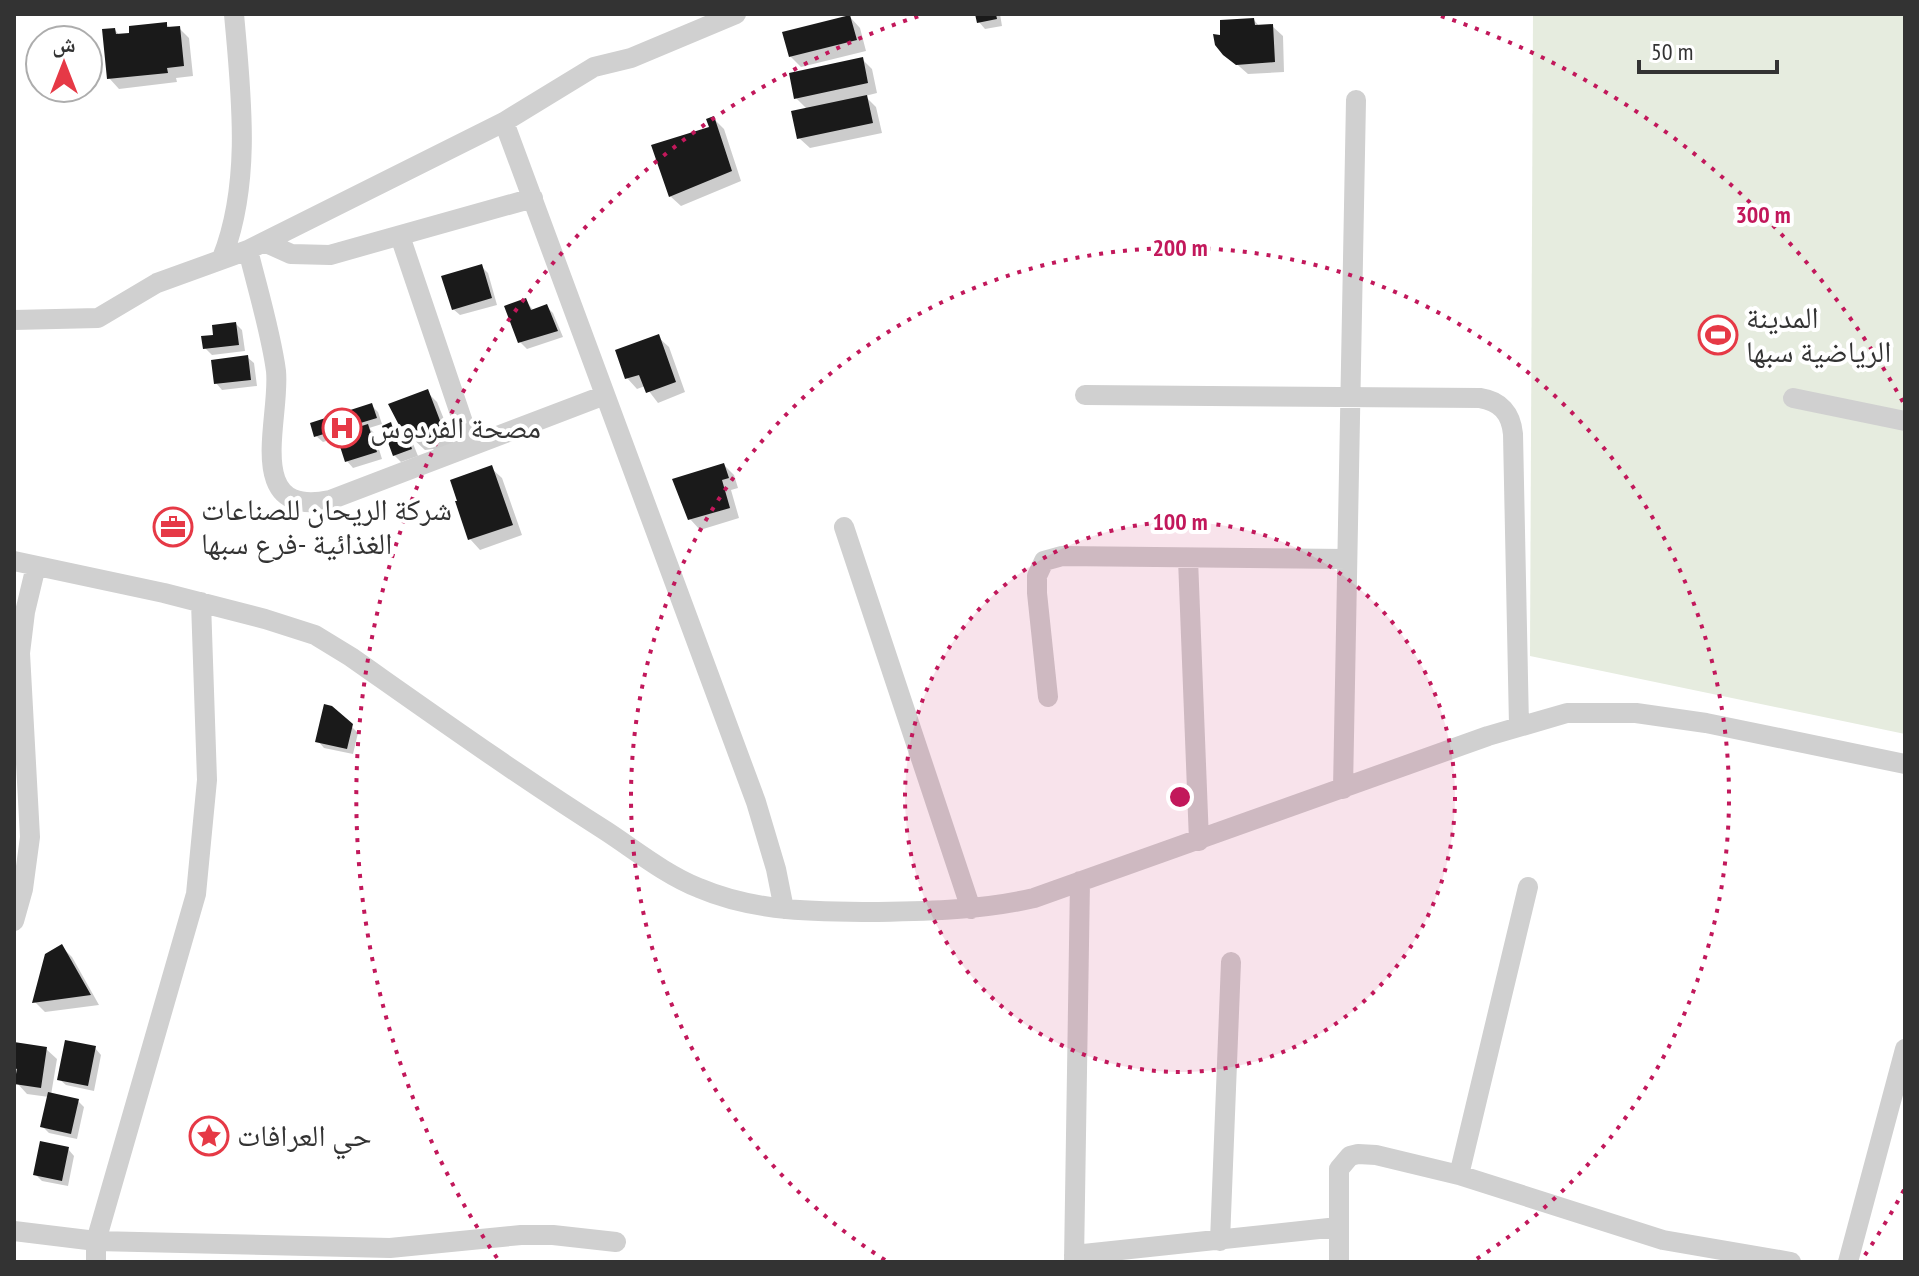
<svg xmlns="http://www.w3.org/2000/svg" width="1919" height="1276" viewBox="0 0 1919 1276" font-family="'PT Sans Narrow','Noto Naskh Arabic',sans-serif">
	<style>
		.green { fill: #e6ecdf }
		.shadow { fill: #0003 }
		.building { fill: #1a1a1a }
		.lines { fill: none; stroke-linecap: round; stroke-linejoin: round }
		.minor { stroke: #d0d0d0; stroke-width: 20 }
		.ring { fill: none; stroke: #c2185b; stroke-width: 4; stroke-dasharray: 4 8 }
		.labels { text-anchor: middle; stroke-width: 8; stroke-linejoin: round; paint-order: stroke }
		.poi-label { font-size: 30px; fill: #333; stroke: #fff; text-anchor: start }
		.centre { fill: #c2185b; stroke: #fff; stroke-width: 4 }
		.ring-label { font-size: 24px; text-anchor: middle; font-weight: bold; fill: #c2185b; stroke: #fff; stroke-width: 8; stroke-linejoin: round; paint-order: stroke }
	</style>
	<rect width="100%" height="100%" fill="#fff"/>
	<!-- green -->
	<path class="green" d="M1533,14H1905V734L1530,656Z"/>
	<!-- shadow -->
	<path class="shadow" d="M977,14H1000L1002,26L985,29L979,22Z
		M850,17L860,28L866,51L801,67L790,56Z
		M1254,20L1260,27L1272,26L1283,36L1284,72L1248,74L1224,53L1222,37Z
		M166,24L171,29L179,28L189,38L193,76L176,78L177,82L119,89L109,78L115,30L120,36Z
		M862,59L872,69L877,93L865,96L876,107L882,133L810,148L799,138L807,109L796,98Z
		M713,118L724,129L741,181L681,206L670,196L711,128Z
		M481,266L488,273L497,305L460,315L453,309Z
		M525,300L534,311L546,306L553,313L563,337L527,349L520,342Z
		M236,324L242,330L245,351L212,355L205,348L216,336Z
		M658,337L669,347L685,392L658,403L645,386L637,389L627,378Z
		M247,357L254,363L257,386L222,390L216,383Z
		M427,392L437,402L456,449L439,455L433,449L425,450L410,436L418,456L401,462L394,455L391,425L398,433L406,430L402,426Z
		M372,406L378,412L382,424L369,428L374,433L382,459L353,468L347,461L339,437L323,442L316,436Z
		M724,465L734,475L738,488L731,490L739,518L700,530L690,519Z
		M491,468L502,478L522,535L480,550L470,539L457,503Z
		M351,726L358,733L353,754L324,748L318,741Z
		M62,947L72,957L99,1005L45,1012L35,1002Z
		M14,1044L46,1049L57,1059L51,1095L78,1101L84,1107L77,1139L49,1133L42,1126L49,1097L27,1094L17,1083L18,1077L14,1076Z
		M95,1048L101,1055L94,1091L66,1085L59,1079Z
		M68,1149L74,1156L68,1186L42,1181L35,1174Z"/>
	<!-- building -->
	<path class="building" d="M975,14H996L997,19L977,23Z
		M850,15L857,40L789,57L782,32Z
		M1254,18L1255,25L1273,24L1275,62L1236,65L1223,55L1215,45L1213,34L1220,35V20Z
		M167,22V27L180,26L184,66L167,68L168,73L107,79L102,29L115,28L116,34L129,33V26Z
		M863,57L868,83L794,99L789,73Z
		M867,95L873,123L797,139L791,111Z
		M714,116L732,171L669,197L651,145L709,127L706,119Z
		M482,264L492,298L452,310L441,276Z
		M526,298L531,310L547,304L558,331L518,343L504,306Z
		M236,322L239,345L203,349L201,336L213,335L212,325Z
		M659,334L676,382L646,393L639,375L625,379L615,350Z
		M248,355L251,380L214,384L211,360Z
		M428,389L447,439L427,445L425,438L413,441L408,424L400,427L388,404Z
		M372,403L377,418L314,437L310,423Z
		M391,422L394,432L405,428L412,449L393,456L382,426Z
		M368,424L377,452L345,462L336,434Z
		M724,463L729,478L722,480L730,508L688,520L672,479Z
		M492,465L513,525L468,540L455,501H457L450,480Z
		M324,704L332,706L353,724L347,749L315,742Z
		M62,944L91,995L32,1003L45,954Z
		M65,1040L96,1046L88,1086L57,1080Z
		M14,1042L47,1047L41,1088L14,1084L17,1069L14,1068Z
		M48,1092L79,1099L71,1134L40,1127Z
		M40,1141L69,1147L62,1181L33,1175Z"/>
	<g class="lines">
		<!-- minor -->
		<path class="minor" d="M504,122L756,802L776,869L784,909
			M400,236L471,446
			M264,242L291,254L330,255L533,198
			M248,250C257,287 271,333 276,371C281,418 242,518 330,500L605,395
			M222,258C252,182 241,93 234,14
			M14,320L98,318L157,283L248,250L504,122L594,67L631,58L736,14
			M1085,395L1480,398C1500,401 1511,413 1513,434L1519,726
			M1793,398L1905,421
			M844,527L971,909
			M1188,559L1199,841
			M14,561L164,593L265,619L315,635L351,657C435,716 519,776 606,831C635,850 666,875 699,888C755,912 817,912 878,912C931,911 982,910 1034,898L1488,736L1567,713H1636L1706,723L1905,764
			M1048,697L1037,593V576L1044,561L1062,556L1347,559
			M1343,789L1356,100
			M14,921L23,889L30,837L20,653L25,612L36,566
			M1459,1175L1528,887
			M14,1231L96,1241L390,1248L521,1235H553L616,1242
			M1220,1241L1231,962
			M1074,1255L1338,1227
			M96,1262V1241L196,894L207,780L201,602
			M1074,1262L1080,881
			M1339,1262V1169L1350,1156L1358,1154L1376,1155L1459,1175L1663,1240L1791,1262
			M1848,1262L1905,1049"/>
	</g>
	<!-- distance rings -->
	<circle cx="1180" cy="797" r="275" fill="#c2185b" fill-opacity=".12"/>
	<g class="ring">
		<circle cx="1180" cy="797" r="275"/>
		<path d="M885 1260A549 549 0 1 1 1475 1260"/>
		<path d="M1904 1190A824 824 0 0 1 1863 1258M497 1258A824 824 0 0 1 919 16M1441 16A824 824 0 0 1 1904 404"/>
	</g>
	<!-- icons -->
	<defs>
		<symbol id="stadium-ring" viewBox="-11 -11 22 22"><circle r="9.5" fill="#fff" stroke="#e63946" stroke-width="1.5"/><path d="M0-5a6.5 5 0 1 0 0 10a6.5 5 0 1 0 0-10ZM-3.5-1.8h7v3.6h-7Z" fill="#e63946"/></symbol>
		<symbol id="hospital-ring" viewBox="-11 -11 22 22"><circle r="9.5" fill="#fff" stroke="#e63946" stroke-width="1.5"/><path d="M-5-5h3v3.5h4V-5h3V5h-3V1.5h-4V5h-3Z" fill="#e63946"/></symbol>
		<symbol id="office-ring" viewBox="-11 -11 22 22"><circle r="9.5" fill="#fff" stroke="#e63946" stroke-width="1.5"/><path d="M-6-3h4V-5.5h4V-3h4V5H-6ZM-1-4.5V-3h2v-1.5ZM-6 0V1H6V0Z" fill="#e63946"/></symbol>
		<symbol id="sight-ring" viewBox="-11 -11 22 22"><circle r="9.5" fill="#fff" stroke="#e63946" stroke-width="1.5"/><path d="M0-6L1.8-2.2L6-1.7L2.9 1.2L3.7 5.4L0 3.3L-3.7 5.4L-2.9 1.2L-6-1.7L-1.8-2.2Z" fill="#e63946"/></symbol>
	</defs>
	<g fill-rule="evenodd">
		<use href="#stadium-ring" x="1696" y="313" width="44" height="44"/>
		<use href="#hospital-ring" x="320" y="406" width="44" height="44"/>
		<use href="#office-ring" x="151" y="505" width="44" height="44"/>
		<use href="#sight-ring" x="187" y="1114" width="44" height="44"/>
	</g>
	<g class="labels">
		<!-- poi labels -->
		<g class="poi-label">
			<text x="1746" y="328">المدينة<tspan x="1746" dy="34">الرياضية سبها</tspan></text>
			<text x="370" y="438">مصحة الفردوس</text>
			<text x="201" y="520">شركة الريحان للصناعات<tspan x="201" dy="34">الغذائية -فرع سبها</tspan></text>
			<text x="237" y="1146">حي العرافات</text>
		</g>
	</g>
	<circle cx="1180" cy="797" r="12" class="centre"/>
	<g class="ring-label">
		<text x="1763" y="223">300 m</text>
		<text x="1180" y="256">200 m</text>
		<text x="1180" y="530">100 m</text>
	</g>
	<!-- border -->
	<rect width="1919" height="1276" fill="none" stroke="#333333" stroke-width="32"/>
	<!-- north arrow -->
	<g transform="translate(64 64)"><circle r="38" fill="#ffffff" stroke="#adadad" stroke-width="2"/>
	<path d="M0-6L14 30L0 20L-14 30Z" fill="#e63946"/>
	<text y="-12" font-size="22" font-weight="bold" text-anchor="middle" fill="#333333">ش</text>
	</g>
	<!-- scale -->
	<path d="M1639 60v12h138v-12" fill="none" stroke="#333333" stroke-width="4"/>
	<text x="1651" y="60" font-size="24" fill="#333333" stroke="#ffffff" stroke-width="6" paint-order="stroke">50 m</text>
</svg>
